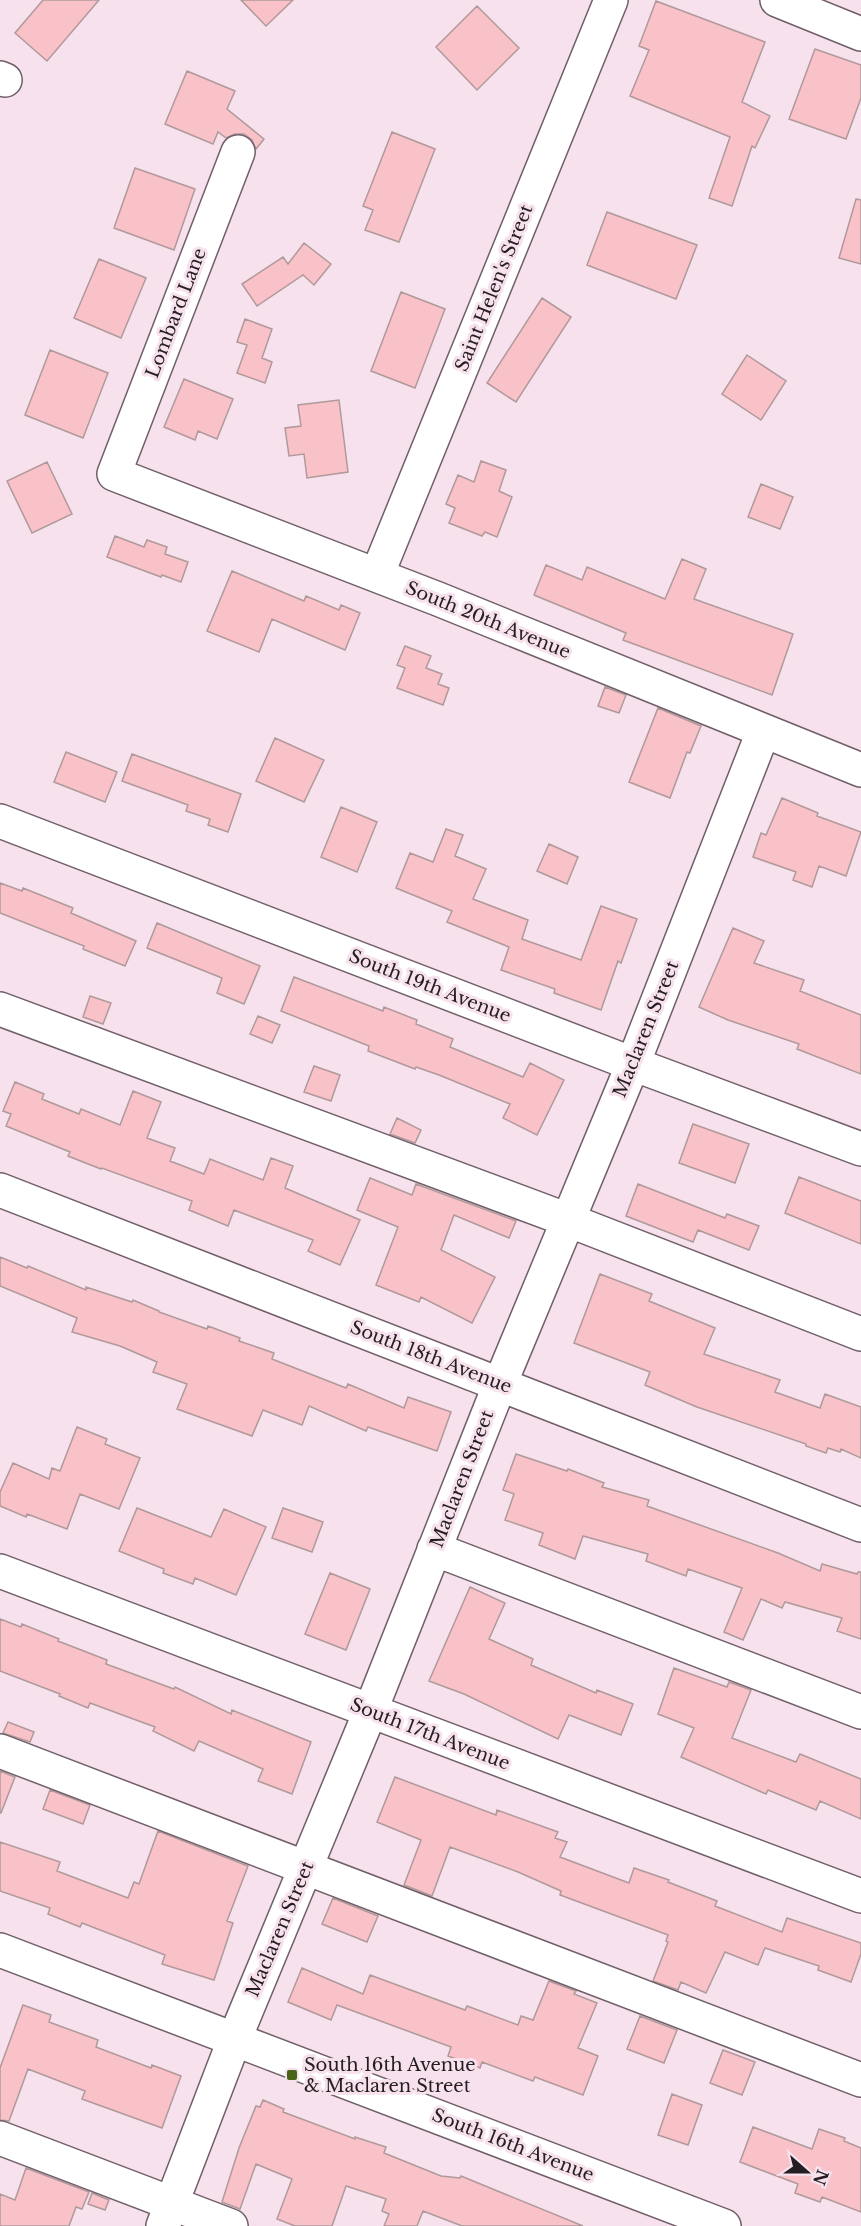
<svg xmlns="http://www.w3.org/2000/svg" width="861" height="2226" viewBox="0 0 861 2226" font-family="'Libre Baskerville',serif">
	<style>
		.building { fill: #f9c1c8; stroke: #b0999b; stroke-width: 1.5 }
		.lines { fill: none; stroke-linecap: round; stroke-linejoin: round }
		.minor-casing { stroke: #705f69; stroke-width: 36 }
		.major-casing { stroke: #705f69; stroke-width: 36 }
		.minor { stroke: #fff; stroke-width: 33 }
		.major { stroke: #fff; stroke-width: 33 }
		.poi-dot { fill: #486417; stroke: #f6e1ed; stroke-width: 2 }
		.labels { text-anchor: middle; stroke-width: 6; stroke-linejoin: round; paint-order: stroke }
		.street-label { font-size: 18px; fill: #241d21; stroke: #f6e1ed }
		.poi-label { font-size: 18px; fill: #241d21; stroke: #f6e1ed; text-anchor: start }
	</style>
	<rect width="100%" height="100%" fill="#f6e1ed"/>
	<!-- building -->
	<path class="building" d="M43,0H99L47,61L15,33Z
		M241,0H293L266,26Z
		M656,1L765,42L742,102L770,116L755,148L752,146L732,206L709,198L730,137L630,96L649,50L639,46Z
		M477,6L519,48L477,90L436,47Z
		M815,49L861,65V98L846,139L789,119Z
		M187,71L235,91L227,109L264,139L256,149L252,140L244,134H235L226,138L218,132L213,144L165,124Z
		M392,132L435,149L399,242L365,230L373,210L363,206Z
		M135,168L195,189L174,250L114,228Z
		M856,199L861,200V264L839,258Z
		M607,212L697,245L676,299L587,265Z
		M304,243L331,264L314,285L303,275L257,306L242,284L283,257L288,264Z
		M99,259L146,278L121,338L74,318Z
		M401,292L445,309L415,388L371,371Z
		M542,298L571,317L516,402L487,383Z
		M245,319L272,329L262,358L272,362L265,383L237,373L247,345L237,342Z
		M50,350L108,373L83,438L25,415Z
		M747,355L786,381L761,420L722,394Z
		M184,379L233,399L217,439L198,431L195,440L164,427Z
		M339,400L348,472L307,478L304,454L289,456L285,428L301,426L298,405Z
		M481,461L506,470L499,491L512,497L497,537L485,532L482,536L449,523L455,508L446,504L458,475L474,482Z
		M47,462L72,514L32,533L7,481Z
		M761,484L793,497L780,529L748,517Z
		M115,536L144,547L147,540L167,547L165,554L188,562L181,582L162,575L161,577L107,557Z
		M682,559L706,569L694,599L793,634L772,695L623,640L626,633L534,595L546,565L582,580L587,567L665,599Z
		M232,571L304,601L306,596L339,610L341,605L360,613L345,650L272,619L259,652L207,631Z
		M405,646L431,656L426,668L442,674L438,684L449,688L443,705L397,688L405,668L397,665Z
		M605,687L626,695L619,713L598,706Z
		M658,708L701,726L690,753L687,752L670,798L629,782Z
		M275,738L324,760L304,802L256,781Z
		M66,752L117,772L105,802L54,782Z
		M132,754L241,794L228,832L208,825L210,819L186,811L188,805L122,781Z
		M782,798L818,813L817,816L861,832L846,876L819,866L812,887L793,880L796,872L753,857L761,833L766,835Z
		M341,807L377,822L357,872L321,857Z
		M446,829L463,835L455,856L486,869L473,899L528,920L522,939L581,960L601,906L637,919L621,963L618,961L601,1010L554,993L555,989L501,970L509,947L447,922L452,911L396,888L410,853L433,862Z
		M549,844L578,857L567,884L537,871Z
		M0,883L22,891L23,888L73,908L71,913L136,941L125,966L83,949L84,946L0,913Z
		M157,923L260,966L244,1004L217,993L222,978L147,948Z
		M733,928L764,941L754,963L804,980L800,991L861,1015V1074L797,1049L799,1044L728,1020L699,1007Z
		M294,977L383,1011L384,1007L417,1020L416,1024L453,1039L450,1047L523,1077L530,1063L564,1080L537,1135L503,1118L510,1104L439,1075L416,1067L415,1069L368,1051L369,1046L281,1011Z
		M90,996L111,1003L103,1024L83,1017Z
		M258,1016L280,1025L272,1043L250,1034Z
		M314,1066L340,1075L331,1101L304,1092Z
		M15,1082L44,1094L42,1099L79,1114L81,1109L120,1125L133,1091L161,1102L147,1138L175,1148L170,1161L204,1174L210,1159L263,1180L271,1158L293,1166L285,1188L360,1220L340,1265L308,1251L313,1240L234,1210L228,1226L189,1210L192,1201L102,1168L101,1169L68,1156L70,1152L6,1126L11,1114L3,1111Z
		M397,1118L421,1130L415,1143L390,1134Z
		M693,1124L749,1144L735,1183L679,1163Z
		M799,1177L861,1201V1244L785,1213Z
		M370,1178L412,1195L416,1184L516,1221L509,1238L454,1215L441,1250L495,1277L472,1323L421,1297L419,1302L376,1285L398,1227L357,1210Z
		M638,1184L725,1218L727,1214L759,1226L749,1250L698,1230L693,1242L626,1216Z
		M0,1257L27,1268L28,1266L86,1290V1287L132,1302L133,1300L159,1311V1312L207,1329L208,1326L240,1338L239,1341L274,1353L272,1359L346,1388L348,1384L404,1408L408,1397L451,1412L437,1451L368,1427L366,1431L309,1406L302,1425L263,1410L252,1436L177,1409L187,1384L153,1372L157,1362L120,1346L72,1332L77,1318L0,1286Z
		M600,1274L652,1294L649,1301L715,1328L704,1354L780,1380L775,1392L820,1408L825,1394L861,1407V1458L841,1449L840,1452L828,1448L826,1453L806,1446V1444L697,1407L645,1385L650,1372L574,1343Z
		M77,1427L107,1439L105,1444L140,1458L119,1509L80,1494L67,1529L27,1514L26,1517L0,1506V1492L13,1463L49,1479L52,1468L60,1471Z
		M516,1454L567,1471L568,1469L604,1483L602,1487L649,1500L647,1506L778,1553L820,1571L822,1564L857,1574L858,1572H861V1639L837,1631L842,1618L785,1602L782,1608L761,1599L743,1640L724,1632L742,1588L688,1569L686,1576L646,1561L648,1554L583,1536L575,1559L539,1545L543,1533L505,1520L514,1494L503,1490Z
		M137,1508L211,1537L224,1509L266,1527L236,1595L195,1578L193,1584L163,1573L164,1569L119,1551Z
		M283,1508L323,1522L312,1552L272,1538Z
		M330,1573L370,1589L346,1650L305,1634Z
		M470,1587L505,1603L489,1639L533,1659L531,1665L596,1693L597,1690L633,1704L621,1735L569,1715L558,1739L464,1694L429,1681Z
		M0,1619L21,1627L22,1624L59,1639L58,1641L107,1660L106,1664L174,1689L175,1687L231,1714L232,1710L311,1742L292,1794L258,1781L263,1769L199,1741L194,1751L153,1731L155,1727L90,1703L88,1708L59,1696L60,1694L0,1671Z
		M674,1668L727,1687L729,1682L751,1690L732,1738L796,1762L800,1754L861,1779V1819L820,1801L816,1810L768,1790L766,1794L681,1757L694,1728L658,1714Z
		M8,1722L34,1732L30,1742L3,1733Z
		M0,1771L15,1777L1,1813H0Z
		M395,1777L496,1815L497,1810L558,1832L555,1838L567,1842L560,1857L629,1883L634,1868L669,1880L668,1882L717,1901L715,1906L782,1932L787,1918L861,1943V1954L851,1982L818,1970L819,1966L765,1948L758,1965L725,1952L706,1993L681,1982L678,1990L653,1981L668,1942L666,1941L668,1935L560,1895L561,1891L518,1872L450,1847L432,1896L404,1885L421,1840L377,1822Z
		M50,1790L90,1805L83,1824L43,1809Z
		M158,1831L248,1866L227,1921L233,1923L214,1980L162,1964L165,1955L82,1923L80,1927L48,1914L50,1908L0,1891V1842L60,1862L57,1871L128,1898L134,1882L139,1884Z
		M333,1898L378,1916L367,1942L322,1924Z
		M302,1968L363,1994L370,1975L465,2010L467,2006L518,2025L521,2016L533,2020L549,1981L576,1991L574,1994L597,2003L578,2048L598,2056L583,2095L535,2077L533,2081L482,2062L480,2068L448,2056L451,2047L337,2005L331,2020L288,2002Z
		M23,2005L51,2015L49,2022L98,2040L96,2047L151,2068L152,2065L181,2076L162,2128L82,2099L85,2091L28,2069L9,2121L0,2120V2068Z
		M640,2016L677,2030L664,2063L627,2049Z
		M723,2050L755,2062L742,2095L710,2083Z
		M672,2094L702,2105L688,2145L658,2135Z
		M263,2100L284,2109L283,2112L355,2139V2137L386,2147L384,2153L441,2176L460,2178L461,2176L583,2226H462L423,2211L417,2226H384L389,2214L382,2211L386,2199L346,2186L332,2226H295L277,2219L292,2179L256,2164L240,2209L222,2202L239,2148L256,2106L260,2107Z
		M753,2127L812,2149L819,2129L845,2138L844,2141L861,2148V2212L822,2197L820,2202L795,2193L798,2184L740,2162Z
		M26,2168L89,2192L82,2209L76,2207L69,2226H0V2194L15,2200Z
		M92,2193L109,2200L105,2210L88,2204Z"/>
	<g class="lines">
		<defs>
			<path id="minor" d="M777,0L861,34
				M0,78L5,80
				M238,152L114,474L438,599L861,770
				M377,575L611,0
				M0,821L633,1064L861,1149
				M0,1009L568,1220L861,1334
				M0,1190L861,1525
				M434,1549L861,1712
				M0,1571L861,1896
				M0,1751L861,2080
				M0,2138L231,2226
				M163,2226L235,2038L370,1712L500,1384L633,1064L763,732"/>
			<path id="major" d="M0,1950L724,2226"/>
		</defs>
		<!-- minor casing -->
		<use href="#minor" class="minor-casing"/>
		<!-- major casing -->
		<use href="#major" class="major-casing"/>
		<!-- minor -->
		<use href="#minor" class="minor"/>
		<!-- major -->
		<use href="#major" class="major"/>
	</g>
	<!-- markers -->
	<rect class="poi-dot" x="286" y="2069" width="12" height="12" rx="3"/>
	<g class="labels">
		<!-- street labels -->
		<g class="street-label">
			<text transform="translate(494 288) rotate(-68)" y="6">Saint Helen's Street</text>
			<text transform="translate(176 313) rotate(-69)" y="6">Lombard Lane</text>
			<text transform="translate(488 620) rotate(22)" y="6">South 20th Avenue</text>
			<text transform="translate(430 986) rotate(21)" y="6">South 19th Avenue</text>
			<text transform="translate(646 1029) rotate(-68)" y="6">Maclaren Street</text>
			<text transform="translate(431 1357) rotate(21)" y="6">South 18th Avenue</text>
			<text transform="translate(462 1479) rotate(-69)" y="6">Maclaren Street</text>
			<text transform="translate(430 1734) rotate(21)" y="6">South 17th Avenue</text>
			<text transform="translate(280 1929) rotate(-67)" y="6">Maclaren Street</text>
			<text transform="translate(513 2145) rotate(21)" y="6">South 16th Avenue</text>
		</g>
		<!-- poi labels -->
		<g class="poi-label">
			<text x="304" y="2071">South 16th Avenue<tspan x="304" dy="21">&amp; Maclaren Street</tspan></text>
		</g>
	</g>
	<!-- north arrow -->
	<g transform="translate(807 2172) rotate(111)" stroke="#f6e1ed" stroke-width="4.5" paint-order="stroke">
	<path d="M0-4.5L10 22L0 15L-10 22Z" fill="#241d21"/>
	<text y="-9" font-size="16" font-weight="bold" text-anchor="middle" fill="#241d21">N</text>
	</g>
</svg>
